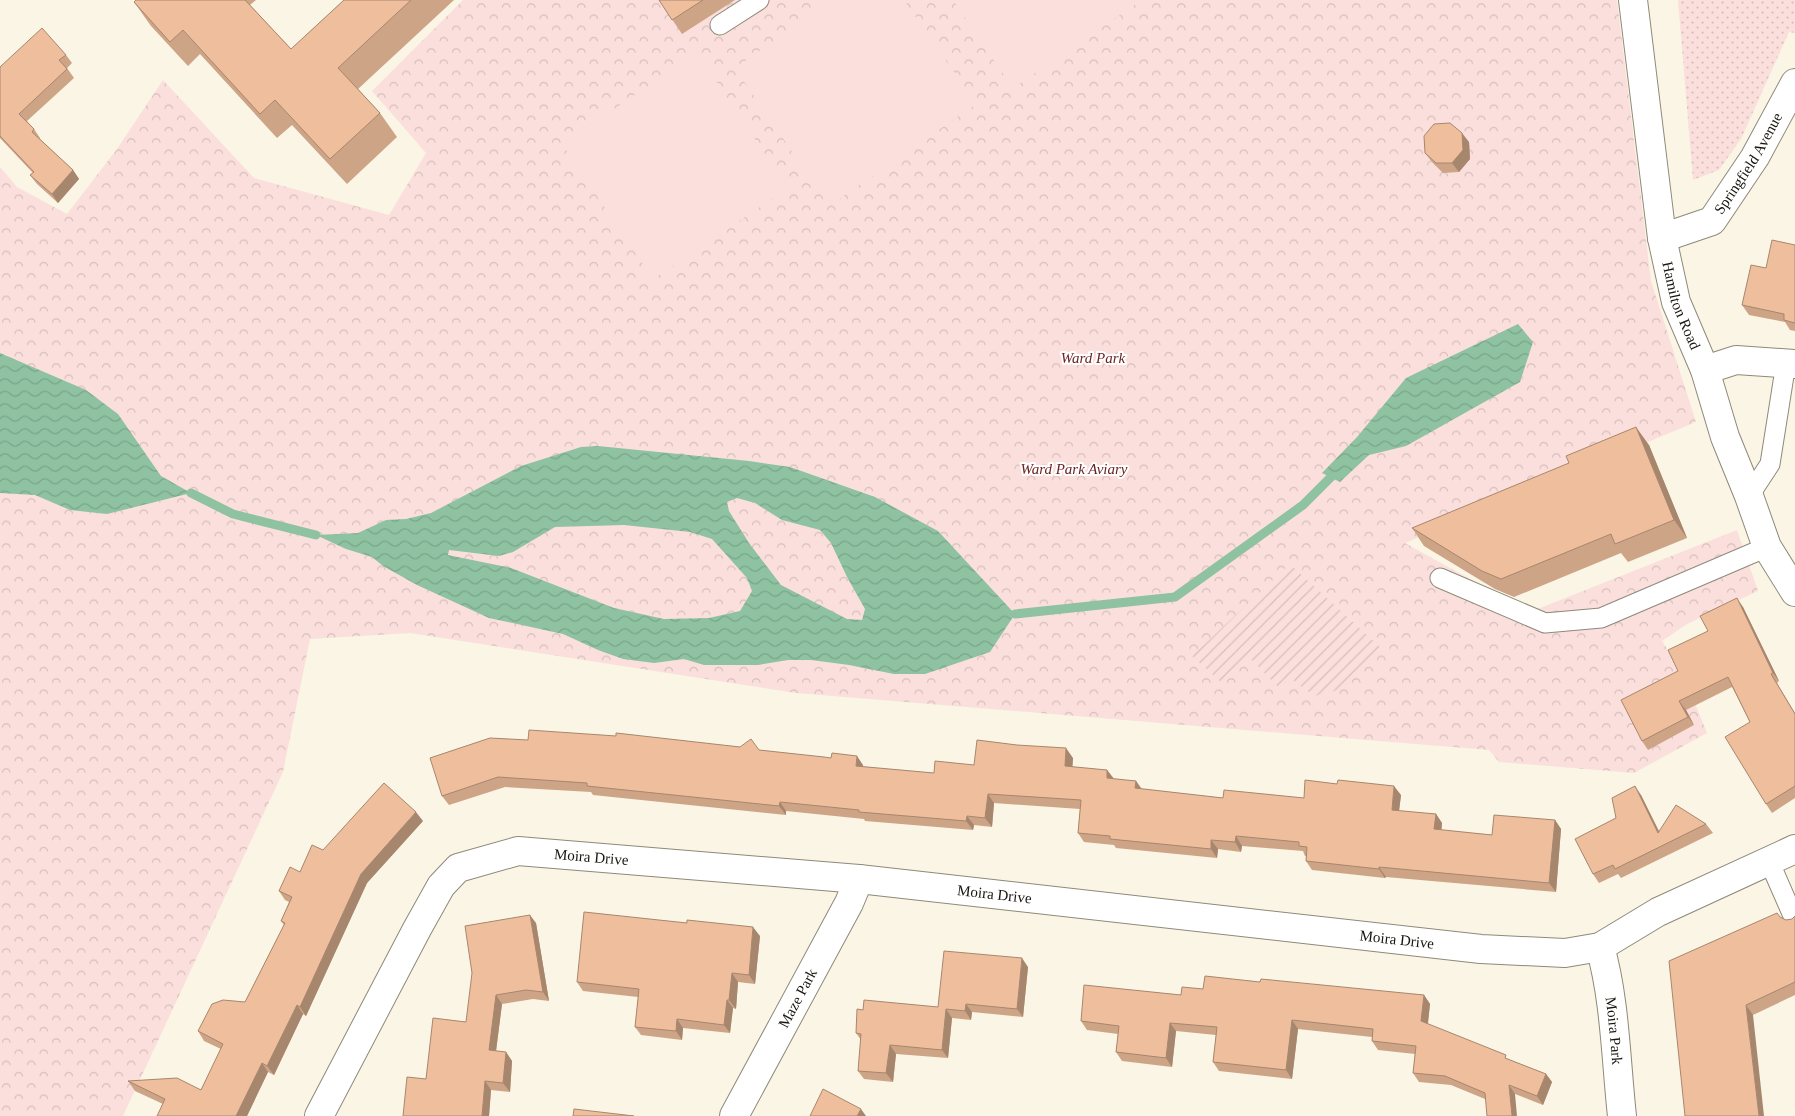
<svg xmlns="http://www.w3.org/2000/svg" width="1795" height="1116" viewBox="0 0 1795 1116" font-family="Georgia,serif">
	<style>
		.grass { fill: url(#grass-dots) }
		.park { fill: url(#park-crowns) }
		.garden { fill: url(#garden-furrows) }
		.pitch { fill: #fbdfdc }
		.water { fill: url(#water-waves); fill-rule: evenodd }
		.lines { fill: none; stroke-linecap: round; stroke-linejoin: round }
		.stream { stroke: #8ec2a1; stroke-width: 9 }
		.lane-casing { stroke: #8e897a; stroke-width: 21 }
		.street-casing { stroke: #8e897a; stroke-width: 30 }
		.secondary-casing { stroke: #8e897a; stroke-width: 30 }
		.lane { stroke: #fff; stroke-width: 19 }
		.street { stroke: #fff; stroke-width: 28 }
		.secondary { stroke: #fff; stroke-width: 28 }
		.wall { fill: #cea487 }
		.shaded-wall { fill: #a7866e }
		.building { fill: #efbf9d; stroke: #a7866e }
		.labels { text-anchor: middle; stroke-width: 4; stroke-linejoin: round; paint-order: stroke }
		.street-label { font-size: 15px; fill: #181610; stroke: #fff }
		.park-label { font-size: 15px; font-style: italic; fill: #6a2422; stroke: #fff }
	</style>
	<defs>
		<pattern id="grass-dots" width="8" height="8" patternUnits="userSpaceOnUse" patternTransform="scale(1.25)"><rect width="8" height="8" fill="#fbdfdc"/><path d="M2 2h.1M6 6h.1" fill="none" stroke="#d6bfbc" stroke-width="1.8" stroke-linecap="round"/></pattern>
		<pattern id="park-crowns" width="20" height="18" patternUnits="userSpaceOnUse" patternTransform="scale(1.25)"><rect width="20" height="18" fill="#fbdfdc"/><path d="M2 6a3 3 0 1 1 6 0M12 15a3 3 0 1 1 6 0" fill="none" stroke="#d6bfbc"/></pattern>
		<pattern id="garden-furrows" width="10" height="10" patternUnits="userSpaceOnUse" patternTransform="scale(1.25)"><rect width="10" height="10" fill="#fbdfdc"/><path d="M-1 1l2-2M0 10L10 0M9 11l2-2" fill="none" stroke="#d6bfbc"/></pattern>
		<pattern id="water-waves" width="16" height="10" patternUnits="userSpaceOnUse" patternTransform="scale(1.25)"><rect width="16" height="10" fill="#8ec2a1"/><path d="M0 5q4-4 8 0t8 0" fill="none" stroke="#7aa68a"/></pattern>
	</defs>
	<rect width="100%" height="100%" fill="#faf5e4"/>
	<!-- grass -->
	<path class="grass" d="M1678,0H1795V33L1789,32L1741,139L1719,170L1693,180Z"/>
	<!-- park -->
	<path class="park" d="M463,0H1617L1651,281L1696,422L1405,543L1477,583L1535,610L1737,530L1758,591L1687,624L1662,641C1681,669 1694,700 1707,733L1634,773L1499,762L1489,750L796,693L410,633L310,639L283,772L123,1116H0V167L17,187L67,214L117,149L163,80L254,178L389,215L426,153L372,91Z"/>
	<!-- garden -->
	<path class="garden" d="M1290,564L1381,648L1338,690L1314,696L1290,678L1279,688L1250,658L1222,683L1192,656Z"/>
	<!-- pitch -->
	<path class="pitch" d="M834,0H904L976,104L829,206L735,68Z
		M953,0H1142L1013,88Z
		M697,53L788,188L653,279L562,144Z"/>
	<!-- water -->
	<path class="water" d="M1518,324L1533,342L1520,382L1406,446L1369,455L1340,482L1322,473L1357,437L1406,378Z
		M0,353L86,390L118,414L161,476L191,493L107,514L70,510L35,495L0,493Z
		M598,446L749,461L790,467L875,497L938,531L1015,614L990,652L925,674H894L849,665L811,660H788L758,665H704L684,659L654,663L623,659L598,650L563,634L489,618L417,585L383,566L372,557L346,549L316,535L358,533L386,520L406,519L431,513L521,466L581,447ZM737,498L755,503L782,520L820,530L831,543L847,577L865,609L862,620L847,619L781,585L749,543L729,511L727,502ZM624,525L690,532L712,539L747,578L752,591L740,611L709,618L664,619L614,608L511,568L448,555L449,550L499,556L513,552L555,527Z"/>
	<g class="lines">
		<!-- stream -->
		<path class="stream" d="M191,493L233,514L316,535
			M1015,614L1175,597L1303,505L1331,477"/>
		<defs>
			<path id="lane" d="M720,25L759,0
				M1749,496L1770,464L1786,363
				M1440,578L1545,623L1601,618L1767,547
				M1769,861L1794,918"/>
			<g id="street">
				<path id="s1" d="M1662,238L1712,221L1755,157L1795,83"/>
				<path d="M1705,370L1736,360L1795,364"/>
				<path id="s2" d="M1600,947C1615,998 1616,1062 1622,1116"/>
				<path id="s3" d="M319,1116L417,929L441,886L458,868L518,851L859,879L1481,949L1565,953L1600,947L1658,912L1795,849"/>
				<path id="s4" d="M734,1116L849,903L859,879"/>
			</g>
			<g id="secondary">
				<path id="s5" d="M1633,0L1662,238L1676,302L1705,370L1725,437L1749,496L1767,547L1795,592"/>
			</g>
		</defs>
		<!-- lane casing -->
		<use href="#lane" class="lane-casing"/>
		<!-- street casing -->
		<use href="#street" class="street-casing"/>
		<!-- secondary casing -->
		<use href="#secondary" class="secondary-casing"/>
		<!-- lane -->
		<use href="#lane" class="lane"/>
		<!-- street -->
		<use href="#street" class="street"/>
		<!-- secondary -->
		<use href="#secondary" class="secondary"/>
	</g>
	<!-- wall -->
	<path class="wall" d="M136,0H256L250,5L291,49L344,0H454L358,89L380,113L397,137L347,184L292,125L277,138L200,54L188,66L151,26L134,2Z
		M659,0H735L682,34Z
		M66,55L72,63L67,68L74,78L27,121L34,129L40,138V139L73,170L79,179L58,203L37,184L30,175L33,173L0,138V67Z
		M1469,142L1470,159L1459,172L1443,173L1432,162L1425,153Z
		M1795,245V331L1790,330L1785,322L1749,315L1742,305L1766,268Z
		M1649,445L1687,538L1628,562L1621,553L1514,597L1495,589L1424,546L1412,528Z
		M1743,607L1779,681L1777,683L1795,713V798L1772,813L1766,804L1750,722L1732,687L1686,710L1694,725L1648,750L1642,741L1678,671L1708,631Z
		M528,740L759,750L863,765V767L934,773L974,765L1073,758L1072,767L1107,770L1114,779L1136,781L1142,789L1223,798H1304L1401,795L1399,811L1436,814L1442,823L1441,830L1492,835L1555,820L1561,829L1556,892L1386,877L1385,878L1312,870L1306,861V856H1305L1303,851L1242,846L1241,852L1218,849L1217,858L1116,848L1114,845L1084,842L1078,833L1080,809L994,803L992,827L974,825L973,830L865,821L864,819L786,811V815L593,795L591,792L505,787L449,805L442,796Z
		M1641,795L1659,831L1706,824L1713,833L1621,878L1618,874L1599,883L1593,874L1616,818Z
		M423,821L367,883L306,1016L303,1014L274,1075L268,1072L247,1116H157L163,1104L135,1091L128,1081L201,1090L221,1049L204,1041L198,1031L245,1002L284,925L281,921L289,902L285,900L279,891L323,850Z
		M1795,916V995L1753,1015L1685,1116L1780,917L1786,920L1792,919Z
		M536,923L549,1001L533,999L502,1004L496,1051L506,1052L512,1061L510,1092L491,1090L489,1116H403L426,1079Z
		M760,936L755,984L738,982L736,1009L733,1008L730,1033L683,1028L682,1040L641,1035L635,1027L638,997L583,991L577,982Z
		M1028,967L1023,1017L972,1012L971,1020L952,1018L948,1058L896,1054L893,1082L864,1079L858,1071L861,1040L856,1033L938,1007Z
		M1260,982L1424,995L1430,1004L1428,1024L1510,1060L1546,1074L1552,1082L1543,1105L1515,1094L1485,1099L1451,1085L1419,1082L1413,1073L1415,1054L1378,1050L1372,1041V1037L1298,1029L1292,1079L1219,1071L1213,1062L1216,1035L1176,1031L1172,1067L1122,1061L1116,1052L1118,1034L1087,1030L1081,1021L1203,989Z"/>
	<!-- shaded-wall -->
	<path class="shaded-wall" d="M1462,133L1469,142L1470,159L1459,172L1452,163Z
		M73,170L79,179L58,203L52,194Z
		M1636,427L1649,445L1687,538L1674,520Z
		M1737,598L1743,607L1779,681L1773,673Z
		M1679,701L1686,710L1694,725L1688,717Z
		M1066,748L1073,758L1072,775L1065,766Z
		M857,756L863,765L862,775L856,766Z
		M1107,770L1114,779L1107,778Z
		M1136,781L1142,790L1135,788Z
		M1394,786L1401,795L1398,819L1392,810Z
		M1635,786L1641,795L1664,842L1658,833Z
		M988,794L994,803L992,827L985,818Z
		M780,802L786,811V815L779,806Z
		M416,812L423,821L367,883L306,1016L300,1007L361,874Z
		M1436,814L1442,823L1441,838L1434,829Z
		M967,816L974,825L973,830L966,821Z
		M1555,820L1561,829L1556,892L1549,883Z
		M1236,836L1242,846L1241,852L1235,842Z
		M1211,840L1218,849L1217,858L1211,849Z
		M1379,867L1386,877L1385,878L1379,869Z
		M530,915L536,923L549,1001L543,992Z
		M753,927L760,936L755,984L749,975Z
		M1022,958L1028,967L1023,1017L1017,1009Z
		M732,973L738,982L736,1009L729,1000Z
		M496,995L502,1004L495,1059L489,1050Z
		M1424,995L1430,1004L1427,1030L1421,1021Z
		M727,1000L733,1008L730,1033L724,1025Z
		M966,1004L972,1012L971,1020L965,1011Z
		M297,1005L303,1014L274,1075L267,1066Z
		M1746,1005L1753,1015L1764,1116H1759Z
		M946,1009L952,1018L948,1058L942,1050Z
		M677,1019L683,1028L682,1040L676,1031Z
		M1292,1020L1298,1029L1292,1079L1286,1070Z
		M1170,1023L1176,1031L1172,1067L1166,1058Z
		M890,1045L896,1054L893,1082L886,1073Z
		M506,1052L512,1061L510,1092L503,1083Z
		M262,1063L268,1072L247,1116H236Z
		M1546,1074L1552,1082L1543,1105L1537,1096Z
		M485,1081L491,1090L489,1116H482Z
		M1509,1085L1515,1094L1517,1116H1512Z
		M861,1109L866,1116H857Z"/>
	<!-- building -->
	<path class="building" d="M136,0H245L291,49L344,0H411L338,68L380,113L330,159L275,100L260,114L183,30L170,42L134,2Z
		M659,0H703L672,20Z
		M42,28L66,55L59,60L67,69L19,114L34,129L32,132L73,170L52,194L30,175L34,172L0,136V67Z
		M1450,123L1462,133L1463,150L1452,163H1436L1425,153L1424,136L1434,124Z
		M1772,240L1795,245V323L1784,320V314L1742,305L1751,265L1766,268Z
		M1636,427L1674,520L1615,544L1611,534L1501,579L1482,571L1412,528L1569,463L1566,456Z
		M1737,598L1773,673L1771,674L1795,714V786L1766,804L1725,737L1750,722L1728,677L1679,701L1688,717L1642,741L1621,700L1678,671L1668,650L1708,631L1700,616Z
		M529,730L616,736V733L740,747L751,739L759,750L824,757L831,758L832,753L857,756L856,766L934,773L935,761L974,765L977,740L1017,745L1066,748L1065,766L1107,770V778L1136,781L1135,788L1223,798L1224,790L1304,798L1305,780L1337,784L1338,780L1394,786L1392,810L1436,814L1434,829L1492,835L1494,815L1555,820L1549,883L1379,867V869L1306,861L1307,847L1299,846V842L1236,836L1235,842L1211,840V849L1110,839V836L1078,833L1081,800L988,794L985,818L967,816L966,821L859,812V810L780,802L779,806L587,786V783L498,777L442,796L430,758L490,738L528,740Z
		M384,783L416,812L361,874L300,1007L297,1005L267,1066L262,1063L236,1116H157L165,1099L128,1081L177,1078L201,1090L223,1044L198,1031L212,1004L223,1000L245,1002L285,923L281,921L292,897L279,891L290,867L300,872L312,845L323,850Z
		M1635,786L1658,833L1676,805L1706,824L1615,869L1613,865L1593,874L1575,839L1616,818L1612,798Z
		M584,912L687,923V920L753,927L749,975L732,973L729,1000H727L724,1025L677,1019L676,1031L635,1027L639,989L577,982Z
		M1777,913L1780,917L1786,920L1792,919L1795,916V982L1746,1005L1759,1116H1685L1669,961Z
		M530,915L543,992L526,990L496,995L489,1050L506,1052L503,1083L485,1081L482,1116H403L407,1077L426,1079L433,1018L466,1022L472,973L465,926Z
		M944,951L1022,958L1017,1009L966,1004L965,1011L946,1009L942,1050L890,1045L886,1073L858,1071L861,1034L856,1033L857,1009L863,1010L864,1000L938,1007Z
		M1205,976L1260,982L1261,979L1424,995L1421,1021L1506,1055L1505,1058L1546,1074L1537,1096L1509,1085L1512,1116H1487L1485,1093L1445,1076L1413,1073L1416,1046L1372,1041L1373,1029L1292,1020L1286,1070L1213,1062L1217,1027L1170,1023L1166,1058L1116,1052L1119,1026L1081,1021L1084,985L1181,995L1182,987L1203,989Z
		M823,1089L861,1109L857,1116H810Z
		M574,1109L634,1116H573Z"/>
	<g class="labels">
		<!-- street labels -->
		<g class="street-label">
			<text dy="5" stroke="none"><textPath href="#s1" startOffset="121">Springfield Avenue</textPath></text>
			<text dy="5" stroke="none"><textPath href="#s5" startOffset="310">Hamilton Road</textPath></text>
			<text dy="5" stroke="none"><textPath href="#s3" startOffset="421">Moira Drive</textPath></text>
			<text dy="5" stroke="none"><textPath href="#s3" startOffset="826">Moira Drive</textPath></text>
			<text dy="5" stroke="none"><textPath href="#s3" startOffset="1231">Moira Drive</textPath></text>
			<text dy="5" stroke="none"><textPath href="#s4" startOffset="134">Maze Park</textPath></text>
			<text dy="5" stroke="none"><textPath href="#s2" startOffset="85">Moira Park</textPath></text>
		</g>
		<!-- park labels -->
		<g class="park-label">
			<text x="1093" y="363">Ward Park</text>
			<text x="1074" y="474">Ward Park Aviary</text>
		</g>
	</g>
</svg>
